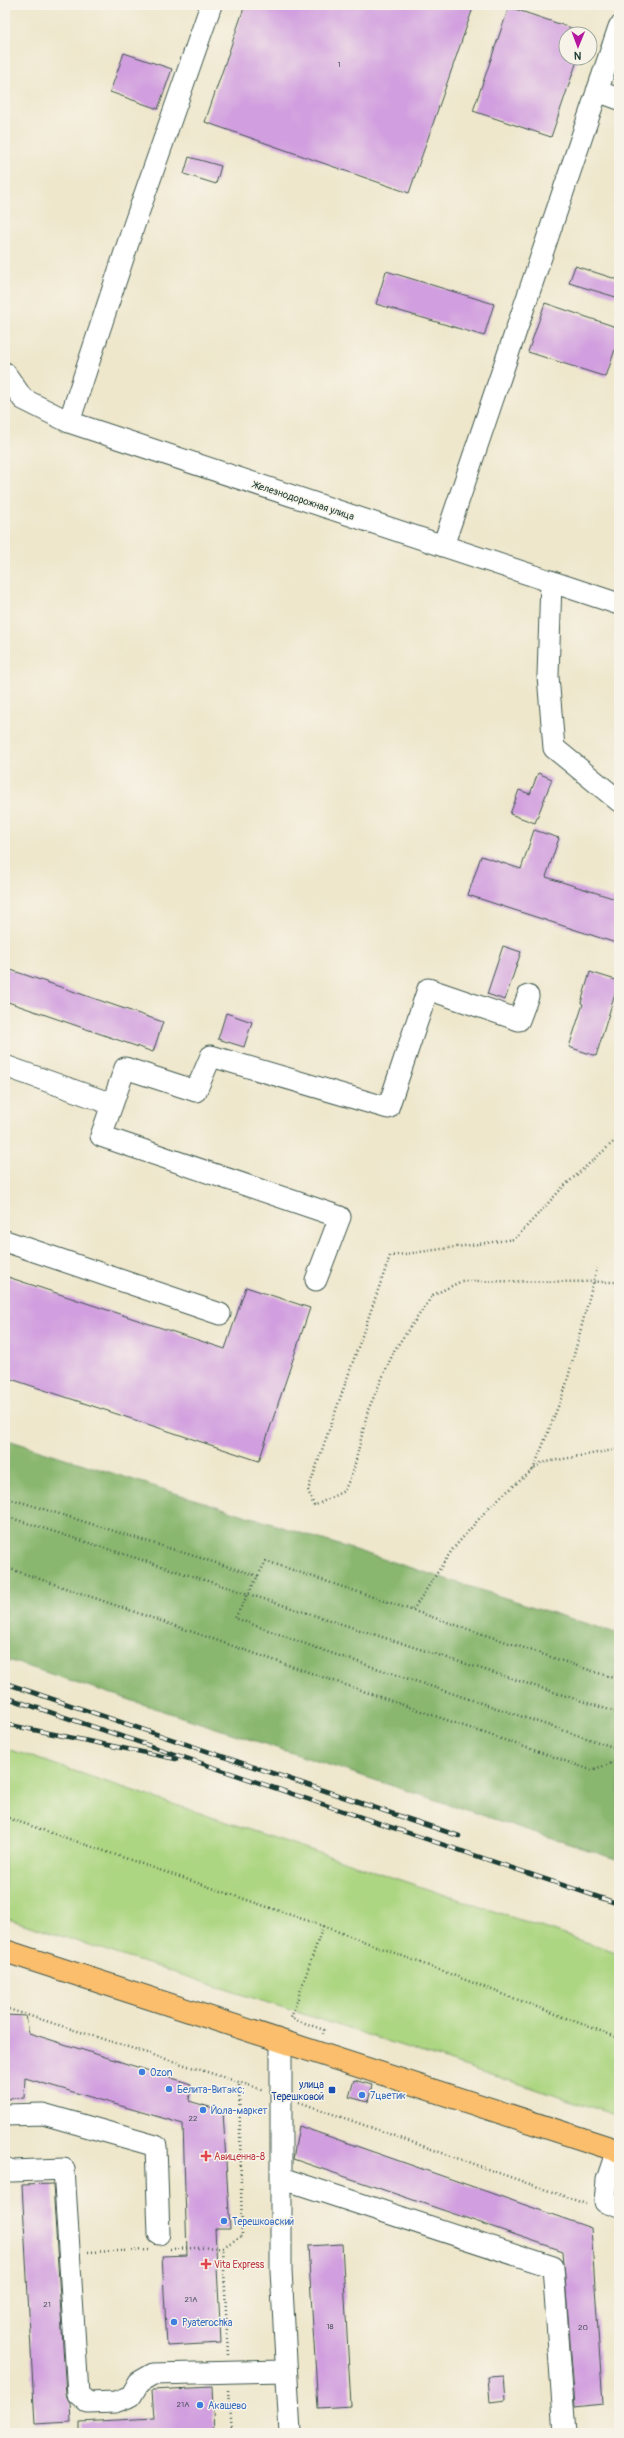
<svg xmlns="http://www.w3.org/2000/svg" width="624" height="2438" viewBox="0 0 624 2438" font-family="Pangolin,sans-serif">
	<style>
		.green { fill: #add682; stroke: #668a5b }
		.forest { fill: #8ab770; stroke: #547a52 }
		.building { fill: #d19fdf }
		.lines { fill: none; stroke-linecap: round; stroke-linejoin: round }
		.minor-casing { stroke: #3e564b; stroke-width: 23 }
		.major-casing { stroke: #3e564b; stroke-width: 24 }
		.path { stroke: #3e564b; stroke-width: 2.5; stroke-dasharray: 1 3; stroke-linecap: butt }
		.minor { stroke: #fff; stroke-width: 21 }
		.major { stroke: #fabe6d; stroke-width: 22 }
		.rail-casing { stroke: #1f3d34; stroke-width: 4.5 }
		.rail { stroke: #f7f3e8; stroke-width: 3; stroke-dasharray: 9; stroke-linecap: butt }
		.shop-dot { fill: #3f7fe0; stroke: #f7f3e8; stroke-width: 1.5 }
		.transit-dot { fill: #1a4fb4; stroke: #f7f3e8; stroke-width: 1.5 }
		.health-dot { fill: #e0444e; stroke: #f7f3e8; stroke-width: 1.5 }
		.labels { text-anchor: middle; stroke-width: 3; stroke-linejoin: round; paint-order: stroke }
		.number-label { font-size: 8px; fill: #4c565f }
		.street-label { font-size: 10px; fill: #1f3d34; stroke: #f7f3e8 }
		.shop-label { font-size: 10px; fill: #366cbe; stroke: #f7f3e8; text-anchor: start }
		.transit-label { font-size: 10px; fill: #164399; stroke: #f7f3e8; text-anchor: end }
		.health-label { font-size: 10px; fill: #be3a42; stroke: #f7f3e8; text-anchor: start }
	</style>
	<rect width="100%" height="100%" fill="#f7f3e8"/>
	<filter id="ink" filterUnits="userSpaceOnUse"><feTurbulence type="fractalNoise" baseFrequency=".025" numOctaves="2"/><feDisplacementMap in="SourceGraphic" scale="8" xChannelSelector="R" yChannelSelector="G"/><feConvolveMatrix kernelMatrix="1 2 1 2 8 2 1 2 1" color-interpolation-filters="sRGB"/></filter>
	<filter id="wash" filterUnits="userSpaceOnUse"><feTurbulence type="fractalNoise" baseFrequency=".012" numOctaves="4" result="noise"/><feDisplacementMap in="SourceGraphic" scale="16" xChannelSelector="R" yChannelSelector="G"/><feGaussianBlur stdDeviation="0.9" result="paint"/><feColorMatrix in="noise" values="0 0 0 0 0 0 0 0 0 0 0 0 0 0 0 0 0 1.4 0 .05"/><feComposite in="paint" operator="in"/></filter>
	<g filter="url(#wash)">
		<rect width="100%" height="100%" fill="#eee7cc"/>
		<!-- green -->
		<path class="green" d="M5,1748L619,1953V2116L5,1918Z"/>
		<!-- forest -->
		<path class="forest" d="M5,1439L619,1634V1860L5,1659Z"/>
		<g id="blocks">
			<!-- building -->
			<path class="building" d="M245,5H474L409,193L205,122Z
				M509,7L586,33L566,34V58H578L551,137L473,111Z
				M124,53L172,69L158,109L110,92Z
				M189,157L221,166L216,184L184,174Z
				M575,266L619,280V298L569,283Z
				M386,271L494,304L484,336L376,304Z
				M545,303L619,328V337L606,377L528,352Z
				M538,773L552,779L535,823L510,814L519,790L530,794Z
				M534,830L559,838L546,877L619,900V944L468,895L481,856L521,869Z
				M503,946L521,952L505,1000L487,994Z
				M5,968L163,1022L153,1052L5,1001Z
				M590,972L619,981L596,1056L569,1047L583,1004L581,1003Z
				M226,1013L252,1022L244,1047L218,1039Z
				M5,1276L225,1349L246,1287L310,1308L259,1461L5,1377Z
				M5,2015L26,2016L29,2033L191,2084L189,2101L223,2111L230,2229H215L221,2343L167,2346L162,2256L187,2255L183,2124L25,2078L24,2098L5,2099Z
				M354,2080L372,2085L368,2102L349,2097Z
				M299,2126L591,2228L603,2404L575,2407L563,2251L293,2159Z
				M53,2184L66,2395L70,2403L71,2422L35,2424L22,2185Z
				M342,2244L351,2406L318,2408L308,2246Z
				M504,2376L506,2400L490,2402L488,2377Z
				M212,2387L214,2433H80V2422L154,2418L152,2390Z"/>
		</g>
	</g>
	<g filter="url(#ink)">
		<use href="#blocks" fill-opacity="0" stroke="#3e564b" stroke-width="1"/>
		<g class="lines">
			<defs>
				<path id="minor" d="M597,91L619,99
					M5,373L23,399L69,422L619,604
					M69,422L134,225L211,5
					M443,546L619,27
					M551,581L548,676L554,748L619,801
					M5,1066L112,1104
					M5,1241L220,1314
					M316,1280L340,1217L101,1136L125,1068L196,1091L211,1056L388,1108L428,989L519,1020L528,996
					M281,2041V2270L290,2433
					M5,2115L43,2114L156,2146L159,2234
					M617,2150L607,2180L605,2202L619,2207
					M5,2168L12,2171L64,2169L78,2394L88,2403L115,2402L131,2396L139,2382L153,2374L285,2371
					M281,2178L553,2267L565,2433"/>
				<path id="major" d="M5,1951L619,2151"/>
			</defs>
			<!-- minor casing -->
			<use href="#minor" class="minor-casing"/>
			<!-- major casing -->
			<use href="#major" class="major-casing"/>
			<!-- path -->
			<path class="path" d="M619,1137L563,1187L515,1239L390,1256L308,1490L314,1506L344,1491L353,1472L368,1410L395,1349L433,1295L462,1281L619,1282
				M533,1470L565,1389L597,1268
				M5,1497L258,1576
				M5,1516L619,1713
				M5,1567L591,1770L619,1761
				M413,1610L452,1550L491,1505L541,1463L619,1449
				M619,1680L266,1561L235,1618L325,1651L619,1749
				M5,1817L323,1926L619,2038
				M323,1926L291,2018L324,2030L323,2034
				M5,2008L264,2090
				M299,2102L586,2204
				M170,2249L223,2247
				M88,2252L149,2250
				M228,2355L223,2247L242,2236L239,2082
				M229,2390L232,2433"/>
			<!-- minor -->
			<use href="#minor" class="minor"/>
			<!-- major -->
			<use href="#major" class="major"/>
			<defs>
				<path id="rail" d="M5,1683L459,1836
					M5,1697L619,1904
					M5,1724L176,1759"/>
			</defs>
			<!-- rail casing -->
			<use href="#rail" class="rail-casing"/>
			<!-- rail -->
			<use href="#rail" class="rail"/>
		</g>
	</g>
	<!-- markers -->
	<g class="shop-dot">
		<circle cx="142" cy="2072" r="4"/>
		<circle cx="169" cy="2089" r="4"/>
		<circle cx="362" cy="2095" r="4"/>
		<circle cx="203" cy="2110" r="4"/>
		<circle cx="224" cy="2221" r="4"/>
		<circle cx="174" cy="2322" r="4"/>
		<circle cx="200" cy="2405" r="4"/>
	</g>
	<rect class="transit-dot" x="328" y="2086" width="8" height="8" rx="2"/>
	<g class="health-dot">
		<path d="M204 2150h4v4h4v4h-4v4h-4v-4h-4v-4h4z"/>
		<path d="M204 2258h4v4h4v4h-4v4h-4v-4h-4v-4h4z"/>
	</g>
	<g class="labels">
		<!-- number labels -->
		<g class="number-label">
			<text x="339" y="67">1</text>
			<text x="193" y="2121">22</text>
			<text x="191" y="2302">21А</text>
			<text x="47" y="2307">21</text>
			<text x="330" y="2329">18</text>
			<text x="583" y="2330">20</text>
			<text x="183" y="2407">21А</text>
		</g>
		<!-- street labels -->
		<g class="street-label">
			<text transform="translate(304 500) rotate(18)" y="4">Железнодорожная улица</text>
		</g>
		<!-- shop labels -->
		<g class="shop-label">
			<text x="150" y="2076">Ozon</text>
			<text x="177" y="2093">Белита-Витэкс;</text>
			<text x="370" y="2099">7цветик</text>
			<text x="211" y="2114">Йола-маркет</text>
			<text x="232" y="2225">Терешковский</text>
			<text x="182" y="2326">Pyaterochka</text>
			<text x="208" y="2409">Акашево</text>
		</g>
		<!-- transit labels -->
		<g class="transit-label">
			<text x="324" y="2088">улица<tspan x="324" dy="12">Терешковой</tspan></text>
		</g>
		<!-- health labels -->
		<g class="health-label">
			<text x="214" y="2160">Авиценна-8</text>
			<text x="214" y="2268">Vita Express</text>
		</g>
	</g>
	<!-- margin -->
	<rect width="624" height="2438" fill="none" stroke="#f7f3e8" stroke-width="20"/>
	<!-- north arrow -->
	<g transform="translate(578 46) rotate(181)"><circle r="19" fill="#f7f3e8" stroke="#a1aaa0"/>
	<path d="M0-3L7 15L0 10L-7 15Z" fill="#b5179e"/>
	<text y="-6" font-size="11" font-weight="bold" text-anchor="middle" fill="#1f3d34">N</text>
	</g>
</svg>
